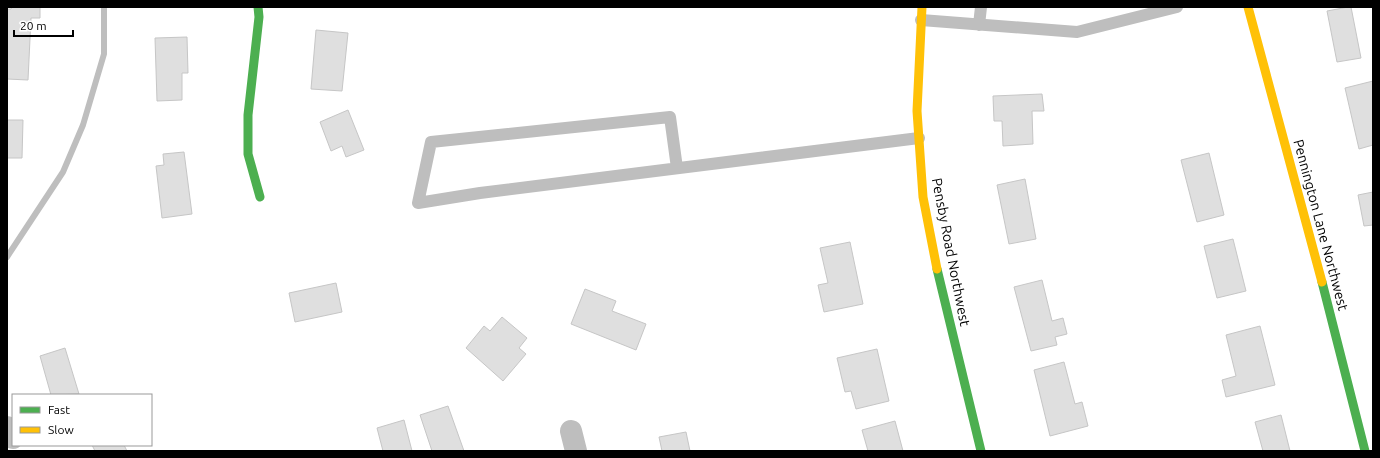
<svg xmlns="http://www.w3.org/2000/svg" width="1380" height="458" viewBox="0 0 1380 458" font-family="Ubuntu,sans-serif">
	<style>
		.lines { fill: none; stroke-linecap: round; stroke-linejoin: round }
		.stream { stroke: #bebebe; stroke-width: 6 }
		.building { fill: #dfdfdf; stroke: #c6c6c6 }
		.lane { stroke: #bebebe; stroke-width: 12 }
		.street { stroke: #bebebe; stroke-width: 22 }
		.fast { stroke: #4caf50; stroke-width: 9 }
		.slow { stroke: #ffc107; stroke-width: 9 }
		.labels { text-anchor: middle; stroke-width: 3; stroke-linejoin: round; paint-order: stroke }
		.street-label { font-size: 14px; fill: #000; stroke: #fff }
	</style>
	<rect width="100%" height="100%" fill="#fff"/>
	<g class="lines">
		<!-- stream -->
		<path class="stream" d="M7,257L63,172L83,125L104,54V7"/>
	</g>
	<!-- building -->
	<path class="building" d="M12,7H40V18H31L28,80L7,79V9H11Z
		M1348,7H1351L1361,58L1337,62L1327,11Z
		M316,30L348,33L342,91L311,89Z
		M187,37L188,73H182V100L157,101L155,38Z
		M1373,81V145L1359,149L1345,88Z
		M1042,94L1044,111H1032L1033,144L1003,146L1002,121H994L993,96Z
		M348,110L364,150L346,157L342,146L331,151L320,122Z
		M7,120H23L22,158H7Z
		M184,152L192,214L162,218L156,166L164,165L163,154Z
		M1209,153L1224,215L1197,222L1181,160Z
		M1025,179L1036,239L1009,244L997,185Z
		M1373,192V225L1364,226L1358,195Z
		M1233,239L1246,291L1217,298L1204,246Z
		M850,242L863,304L824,312L818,285L828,283L820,248Z
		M1042,280L1052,321L1063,318L1067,334L1055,337L1057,345L1031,351L1014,287Z
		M336,283L342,312L295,322L289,293Z
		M585,289L616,301L612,311L646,324L636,350L571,324Z
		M502,317L527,338L519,348L526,354L503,381L466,348L484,326L490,331Z
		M1260,326L1275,385L1226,397L1222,380L1236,376L1226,335Z
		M65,348L79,394L51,395L40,356Z
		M877,349L889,401L856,409L851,391L845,392L837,358Z
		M1064,362L1075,404L1082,402L1088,426L1050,436L1034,370Z
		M448,406L464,451H432L420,415Z
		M1281,415L1290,451H1263L1255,422Z
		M404,420L412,451H383L377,428Z
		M895,421L903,451H868L862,430Z
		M686,432L690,451H662L659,437Z
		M92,445H124L127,451H95Z"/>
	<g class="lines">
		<!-- lane -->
		<path class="lane" d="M921,20L1077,32L1177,7
			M979,25L981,7
			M677,168L670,117L431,142L418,203L480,193L919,138"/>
		<!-- street -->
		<path class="street" d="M7,427L13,438
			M571,431L576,451"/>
		<!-- fast -->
		<path class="fast" d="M258,7L259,17L248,115V154L260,197
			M937,269L981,451
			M1322,282L1365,451"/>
		<!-- slow -->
		<path class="slow" d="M922,7L917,111L923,197L937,269
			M1248,7L1322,282"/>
	</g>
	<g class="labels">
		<!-- street labels -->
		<g class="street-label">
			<text transform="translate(1321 225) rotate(75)" y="5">Pennington Lane Northwest</text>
			<text transform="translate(951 252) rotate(79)" y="5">Pensby Road Northwest</text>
		</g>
	</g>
	<!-- border -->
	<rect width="1380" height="458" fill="none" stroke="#000000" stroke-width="16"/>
	<!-- legend -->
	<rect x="12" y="394" width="140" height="52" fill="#ffffff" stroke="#999999"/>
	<rect x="20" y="407" width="20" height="6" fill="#4caf50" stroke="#999999"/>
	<text x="48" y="414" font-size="12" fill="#000000">Fast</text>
	<rect x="20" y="427" width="20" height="6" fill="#ffc107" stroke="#999999"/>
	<text x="48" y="434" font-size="12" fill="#000000">Slow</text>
	<!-- scale -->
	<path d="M14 30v6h59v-6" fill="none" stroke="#000000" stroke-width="2"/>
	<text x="20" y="30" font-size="12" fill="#000000" stroke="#ffffff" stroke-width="3" paint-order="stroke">20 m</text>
</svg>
